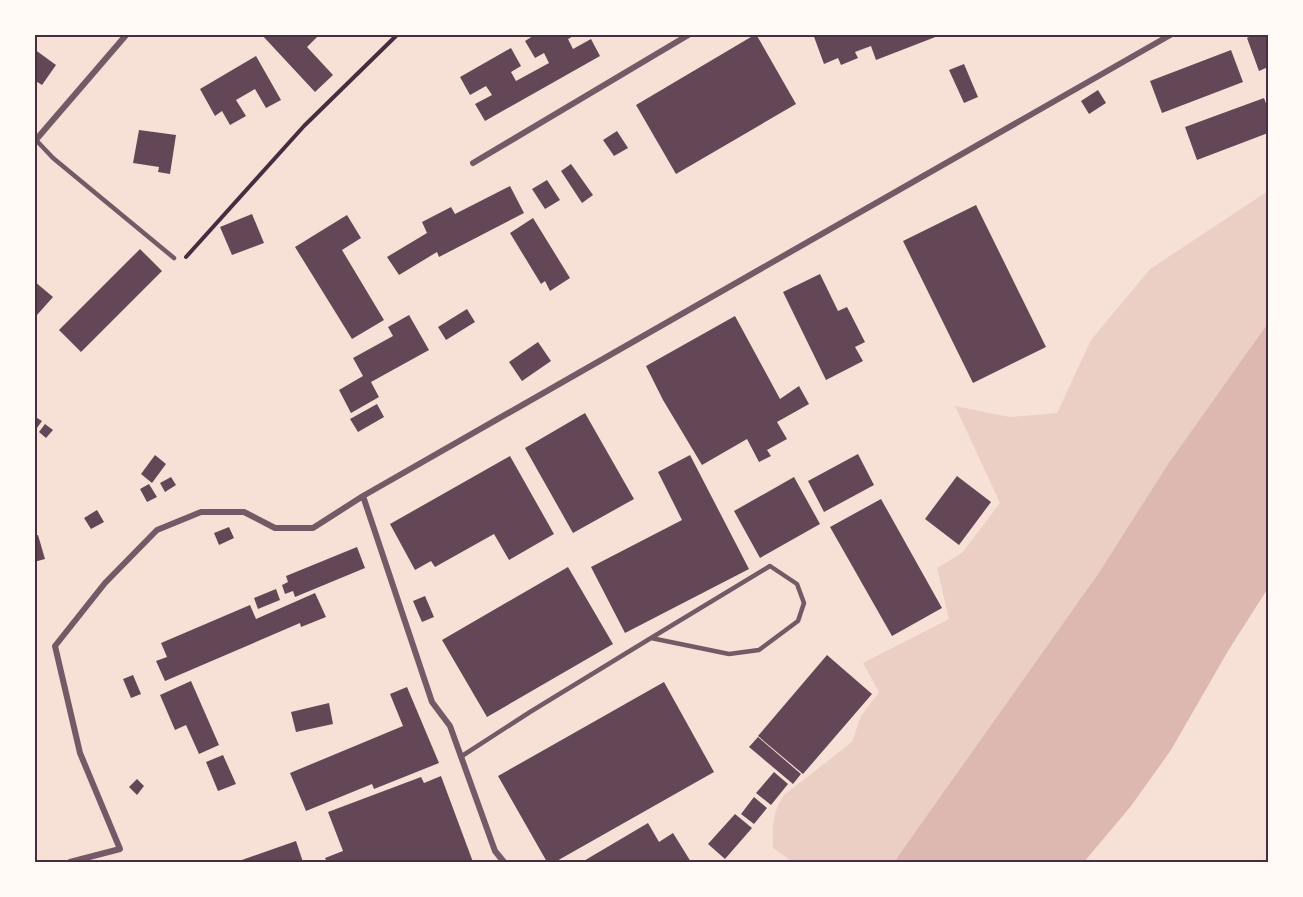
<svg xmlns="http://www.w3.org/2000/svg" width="1303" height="897" viewBox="0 0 1303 897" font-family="'Exo 2',sans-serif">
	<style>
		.green { fill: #ebcfc5 }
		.water { fill: #dcb8b0 }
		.building { fill: #644757 }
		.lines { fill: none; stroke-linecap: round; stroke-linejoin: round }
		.path { stroke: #4a2c40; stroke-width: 4 }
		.service { stroke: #755966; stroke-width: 4.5 }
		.minor { stroke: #755966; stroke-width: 6 }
		.neatline { fill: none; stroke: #4a2c40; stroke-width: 2 }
	</style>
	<rect width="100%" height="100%" fill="#f7e1d7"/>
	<!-- green -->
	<path class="green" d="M1268,191V323L1168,464L1098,574L894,862H793L773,848C772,827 772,813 784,795L852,742L861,716L879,692L863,663L949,619L937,568L962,553L1000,503L955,406L1010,417L1057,413L1091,340L1150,269Z"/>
	<!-- water -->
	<path class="water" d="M1268,323V588L1228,651L1171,750L1131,806L1084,862H894L1098,574L1168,464Z"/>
	<!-- building -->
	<path class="building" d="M261,34H320L307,47L333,75L315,92Z
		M536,34H577L568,39L573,49L591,39L600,56L485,121L475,104L492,95L486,86L470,95L460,77L511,48L521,66L511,72L516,81L549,63L544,53L535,58L525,41Z
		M756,34L796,104L676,174L636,105Z
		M813,34H937L938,36L876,60L871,46L855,52L858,58L841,65L838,58L824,64Z
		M1255,34H1268V67L1259,71L1247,38Z
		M34,49L56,65L42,85L34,80Z
		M1231,50L1243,82L1162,113L1150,81Z
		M256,56L281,100L266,108L255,89L236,100L246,116L230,125L222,111L215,116L200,89Z
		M964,64L978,97L964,103L949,70Z
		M1098,90L1106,103L1089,114L1081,101Z
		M1264,98L1268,109V133L1197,160L1185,127Z
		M139,130L176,135L170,174L158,172L159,167L133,163Z
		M617,131L628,148L614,156L603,140Z
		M571,164L593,195L582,203L561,171Z
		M547,180L560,200L545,209L532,189Z
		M510,186L524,213L439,257L437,252L399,275L387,257L427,233L422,222L451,207L455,214Z
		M976,205L1046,347L973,383L903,241Z
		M252,214L264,243L232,255L220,227Z
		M347,215L361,238L342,250L384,320L352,339L295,247Z
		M533,218L570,278L550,291L545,281L541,284L510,233Z
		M140,249L162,271L81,352L59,330Z
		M820,274L838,311L847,307L865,342L855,347L863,361L826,380L783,292Z
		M34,281L53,297L37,315L34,312Z
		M467,309L475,322L446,340L438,327Z
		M409,315L429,350L371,382L379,397L351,413L339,390L363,376L353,358L393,336L388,327Z
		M735,316L780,399L799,386L809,404L777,422L787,439L767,450L771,456L759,462L747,439L702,465L663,400L646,366Z
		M538,342L551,361L522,381L509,362Z
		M377,404L384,417L358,432L350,419Z
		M585,413L634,499L573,533L525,448Z
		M34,416L42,421L34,432Z
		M45,424L53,430L46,438L39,432Z
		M858,454L874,485L824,512L808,481Z
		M155,455L166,464L152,483L141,474Z
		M690,455L749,569L625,633L591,567L682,520L658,472Z
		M510,456L554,534L509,560L494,534L435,567L431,561L415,570L390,524Z
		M957,476L991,502L959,545L925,519Z
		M171,477L176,485L165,492L160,483Z
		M794,477L820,524L760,558L734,511Z
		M149,484L157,497L147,502L140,489Z
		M881,499L942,608L892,636L830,527Z
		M97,510L104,522L91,529L84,518Z
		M229,527L234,538L219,545L214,533Z
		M38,535L45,559L34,562V536Z
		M357,547L365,568L295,597L293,591L285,594L282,585L288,582L286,576Z
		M568,567L613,644L487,717L442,640Z
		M276,589L280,600L258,609L254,598Z
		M315,593L326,617L301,627L300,623L165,681L156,661L167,657L161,643L250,605L256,619Z
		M425,596L434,617L422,622L413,601Z
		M827,655L872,694L803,774L758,736Z
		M133,675L141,694L131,698L123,679Z
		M191,681L219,745L199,754L186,725L175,730L160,695Z
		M664,682L714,772L555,862H547L498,776Z
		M407,687L439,763L374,789L372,784L306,811L290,773L403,726L390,694Z
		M329,703L333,724L296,732L291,712Z
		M758,737L801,774L793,784L749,747Z
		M223,755L236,784L218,791L206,762Z
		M774,772L788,784L771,805L756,793Z
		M441,776L473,862H327L325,858L343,851L328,812L421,777L424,783Z
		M137,779L144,786L137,795L129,787Z
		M754,797L767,808L754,824L741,814Z
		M735,814L752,828L725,859L708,844Z
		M648,823L659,842L673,833L691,862H582Z
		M296,841L303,862H236Z"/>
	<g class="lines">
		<!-- path -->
		<path class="path" d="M186,257L304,126L398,34"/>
		<!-- service -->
		<path class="service" d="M36,140L53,158L174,258
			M462,756L530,712L651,638L729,654L759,650L798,621L804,603L797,584L770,566L651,638"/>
		<!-- minor -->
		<path class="minor" d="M34,142L127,34
			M473,163L690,34
			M363,496L432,702L450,726L495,851L504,862
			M70,862L120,849L80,753L55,646L105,583L157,530L201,512H244L275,528H313L363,496L1172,34"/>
	</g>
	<!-- border -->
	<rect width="1303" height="897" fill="none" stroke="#fffaf5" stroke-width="72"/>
	<rect x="36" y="36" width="1231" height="825" class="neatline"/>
</svg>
